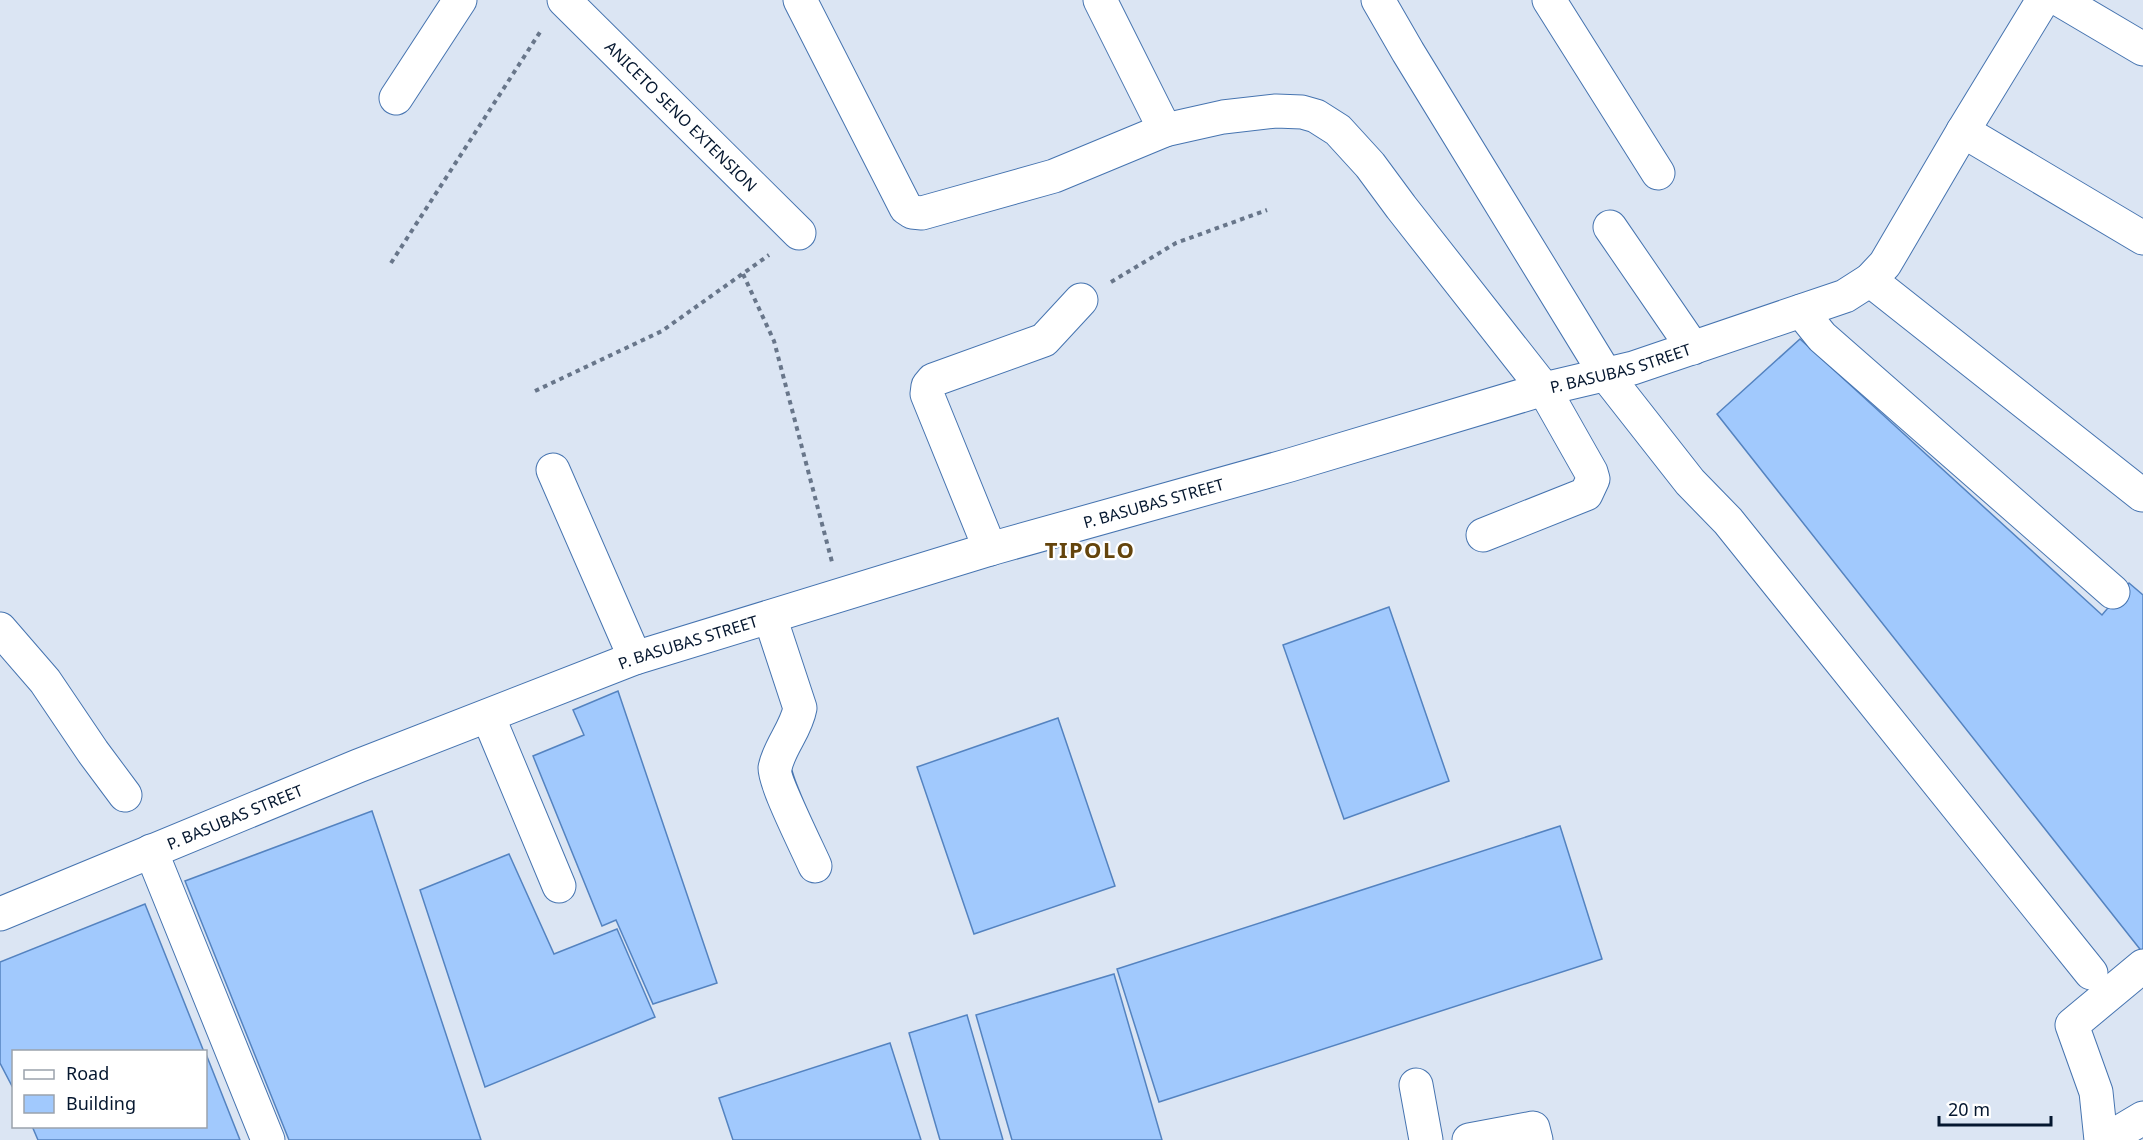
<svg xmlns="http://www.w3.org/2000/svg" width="2143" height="1140" viewBox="0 0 2143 1140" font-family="'Noto Sans',sans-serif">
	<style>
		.building { fill: #a1c9fd; stroke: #5483c0; stroke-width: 1.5 }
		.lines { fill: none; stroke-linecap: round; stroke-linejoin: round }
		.minor-casing { stroke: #4674b0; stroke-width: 35 }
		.path { stroke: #68768a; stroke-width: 4; stroke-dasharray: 4.5 4.5; stroke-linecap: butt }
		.minor { stroke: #fff; stroke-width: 33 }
		.labels { text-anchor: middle; stroke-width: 4.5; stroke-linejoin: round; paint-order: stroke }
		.street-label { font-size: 16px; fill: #05172f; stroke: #fff }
		.district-label { font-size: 22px; font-weight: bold; letter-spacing: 1.5px; fill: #64440c; stroke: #fff }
	</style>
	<rect width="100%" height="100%" fill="#dbe5f3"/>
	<!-- building -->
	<path class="building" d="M1800,339L2102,615L2129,583L2143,595V953L1717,414Z
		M1389,607L1449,781L1344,819L1283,645Z
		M618,691L717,983L653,1004L616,920L602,926L533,756L584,735L573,710Z
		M1058,718L1115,886L974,934L917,767Z
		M372,811L481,1140H289L185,881Z
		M1560,826L1602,959L1159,1102L1117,969Z
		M509,854L554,954L617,929L655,1017L485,1087L420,890Z
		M145,904L204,1052H14V1090L0,1063V962Z
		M1114,974L1162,1140H1012L976,1015Z
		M967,1015L1003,1140H940L909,1033Z
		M890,1043L921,1140H733L719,1098Z
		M206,1054L240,1140H38L32,1126H206Z"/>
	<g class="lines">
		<defs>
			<g id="minor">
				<path id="s1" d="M564,0L799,233"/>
				<path d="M800,0L906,208L912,212L922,213L1054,176L1165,130L1223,117L1276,111L1302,112L1316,116L1338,130L1370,165L1401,207L1544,389L1591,472L1593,479L1586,494L1483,535"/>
				<path d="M1100,0L1165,130"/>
				<path d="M1378,0L1408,52L1606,375L1690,482L1728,521L2091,973"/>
				<path d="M1549,0L1658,173"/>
				<path d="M2060,0L2143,49"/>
				<path d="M396,98L460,0"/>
				<path d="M1963,131L2143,238"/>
				<path d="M1610,227L1693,348"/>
				<path d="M1870,280L2142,495"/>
				<path d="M1801,311L1822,337L2113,592"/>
				<path d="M553,470L635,658"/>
				<path d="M990,549L927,394L928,386L933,380L1044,340L1081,300"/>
				<path d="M770,617L800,708C796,730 779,747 775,768C773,780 808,850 815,866"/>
				<path d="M0,629L45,681L93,752L125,795"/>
				<path d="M488,716L559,886"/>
				<path d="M151,851L268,1140"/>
				<path id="s2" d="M0,914L358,766L635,658L990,549L1290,465L1544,389L1633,368L1845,296L1870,280L1885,264L1963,131L2043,0"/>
				<path d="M1416,1085L1426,1140"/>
				<path d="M1469,1140L1533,1128L1536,1140"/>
				<path d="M2101,1140L2096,1092L2072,1025L2143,966"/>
				<path d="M2106,1140L2143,1118"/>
			</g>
		</defs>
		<!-- minor casing -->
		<use href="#minor" class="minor-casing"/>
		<!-- path -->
		<path class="path" d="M391,263L542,29
			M743,274L774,341L832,562
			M1111,282L1176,243L1267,210
			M535,391L662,331L769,255"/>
		<!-- minor -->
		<use href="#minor" class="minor"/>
	</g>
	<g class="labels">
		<!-- street labels -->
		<g class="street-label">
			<text dy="6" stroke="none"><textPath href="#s1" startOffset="165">ANICETO SENO EXTENSION</textPath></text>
			<text dy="6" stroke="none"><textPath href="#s2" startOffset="1712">P. BASUBAS STREET</textPath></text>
			<text dy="6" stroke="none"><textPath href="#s2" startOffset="1226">P. BASUBAS STREET</textPath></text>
			<text dy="6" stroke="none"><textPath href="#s2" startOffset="740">P. BASUBAS STREET</textPath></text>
			<text dy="6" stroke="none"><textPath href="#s2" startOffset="254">P. BASUBAS STREET</textPath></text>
		</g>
		<!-- district labels -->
		<g class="district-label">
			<text x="1090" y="558">TIPOLO</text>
		</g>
	</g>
	<!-- legend -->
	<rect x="12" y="1050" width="195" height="78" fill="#ffffff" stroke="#9ba2ac" stroke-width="1.5"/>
	<rect x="24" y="1070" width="30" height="9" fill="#ffffff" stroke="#9ba2ac" stroke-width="1.5"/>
	<text x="66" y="1080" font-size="18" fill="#05172f">Road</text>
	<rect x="24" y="1095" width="30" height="18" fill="#a1c9fd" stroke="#9ba2ac" stroke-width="1.5"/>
	<text x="66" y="1110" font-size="18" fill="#05172f">Building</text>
	<!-- scale -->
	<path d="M1939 1116v9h112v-9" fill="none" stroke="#05172f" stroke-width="3"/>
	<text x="1948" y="1116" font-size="18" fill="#05172f" stroke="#ffffff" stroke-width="4.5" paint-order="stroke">20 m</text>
</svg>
